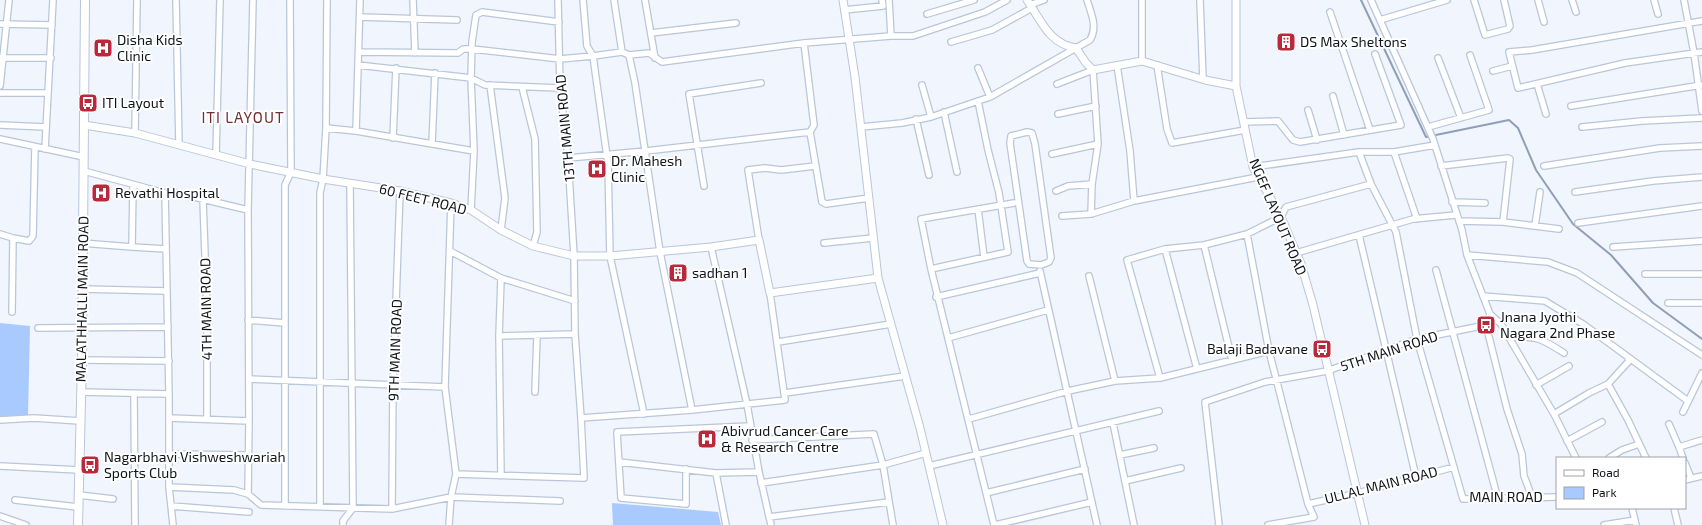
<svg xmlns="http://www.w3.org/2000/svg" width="1702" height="525" viewBox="0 0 1702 525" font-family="'Exo 2',sans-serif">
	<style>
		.green { fill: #a8caff }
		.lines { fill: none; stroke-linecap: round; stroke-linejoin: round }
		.stream { stroke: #8f9fb8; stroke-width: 2 }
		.minor-casing { stroke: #b9c6da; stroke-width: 8 }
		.tertiary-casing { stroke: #b9c6da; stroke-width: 9 }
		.secondary-casing { stroke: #b9c6da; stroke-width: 10 }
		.minor { stroke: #fff; stroke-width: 5.5 }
		.tertiary { stroke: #fff; stroke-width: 7 }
		.secondary { stroke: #fff; stroke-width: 8 }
		.labels { text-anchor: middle; stroke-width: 4; stroke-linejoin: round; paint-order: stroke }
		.poi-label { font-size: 14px; fill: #0f141a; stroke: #fff; text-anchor: start }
		.street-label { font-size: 14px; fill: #0f141a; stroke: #fff }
		.neighbourhood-label { font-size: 15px; letter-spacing: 1px; fill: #732d30; stroke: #fff }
	</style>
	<rect width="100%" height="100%" fill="#f0f5fe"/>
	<!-- green -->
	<path class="green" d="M0,323L30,326L28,416L0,417Z
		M612,503L718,512L721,525H613Z"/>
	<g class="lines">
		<!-- stream -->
		<path class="stream" d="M1361,0L1426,137L1509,120L1518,128L1536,170L1573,224L1611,255L1653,303L1702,339"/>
		<defs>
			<path id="minor" d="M176,0L179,145
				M360,0L358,65L471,78L485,85L560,88
				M413,0L415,53
				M583,0L587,46L593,56L608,164L610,256L644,414
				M614,0L622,52
				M645,0L655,58
				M889,0L891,36
				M1142,0V61
				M1200,0L1203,79
				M1371,0L1433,139L1462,230L1467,255L1490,314L1501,324L1554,414L1576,458
				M1474,0L1485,35L1508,29L1510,26L1504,0
				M1538,0L1544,22
				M1572,0L1576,12
				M1654,0L1658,14
				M1684,0L1694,53L1702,111
				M1030,5L1044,0
				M844,10L883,6L882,0
				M1330,12L1370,130
				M927,14L974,0
				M360,17L457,20
				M1380,20L1447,0
				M1702,21L1532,50L1509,52L1518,88L1625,63L1702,52
				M0,24L52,25
				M651,33L736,23
				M951,42L992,30L1032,8
				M359,52L458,53L463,49H472L560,59L593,56L622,52L629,55L649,53L662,62L804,43L891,36H913L985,12L1007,0
				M629,55L635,83L660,252L692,410
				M1,58H51
				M1438,58L1461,118
				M1117,65L1130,151L1134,201
				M1157,65L1167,129L1172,143L1245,130
				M978,68L990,97
				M1493,71L1512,66
				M1057,84L1093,70L1098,144L1092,184L1091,214
				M1537,84L1546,114
				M490,85L505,198L501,230
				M922,85L931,117
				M0,86L9,0
				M522,87L535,139L537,232L533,246
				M0,93H48
				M1333,96L1344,135
				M978,101L988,150L999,193L1008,252L931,269L994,525
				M1571,106L1702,85
				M1308,110L1317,140
				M944,112L957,172
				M1058,114L1096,106
				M916,119L929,175
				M1244,122L1278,121L1293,140L1300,142L1401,125L1375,54
				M0,125L46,127
				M861,127L902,123L931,117L990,97L1090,40C1098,27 1091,13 1087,0
				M1428,127L1489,110L1470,55
				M1582,127L1642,121L1702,118
				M326,128L356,131L474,151
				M356,131L358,65
				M810,132L822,202L826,204L869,198
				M1027,132L1032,133L1035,144L1051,258L1049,262L1041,265L1029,264L1027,261L1010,143L1011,136Z
				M135,133L137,0
				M393,138L396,68
				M0,139L84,157
				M432,144L435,73
				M45,149L53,0
				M1359,152L1371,184L1396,232L1417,339L1463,499L1557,497
				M1394,152L1417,219
				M1052,154L1098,144
				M216,155L220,0
				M568,158L646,151L810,132L814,125L804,43
				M1441,166L1508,158L1510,159L1503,222
				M1544,166L1660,148L1702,146
				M1253,167L1359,152H1394L1435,145
				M84,171L165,193
				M133,185L132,247L166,249
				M704,186L689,94L761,83
				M1056,191L1068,186L1092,184
				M1575,192L1653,181L1702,177
				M203,200L207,310V419
				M1452,202L1485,203
				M978,209L984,257
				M248,210L169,191L165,193L169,394V487L234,490L248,494L261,505L392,509L451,497L560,501
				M471,210L474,151L471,78L472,42L476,15L482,12L559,22
				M1062,216L1091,214L1134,201L1258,177
				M1459,221L1503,222L1559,229
				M1578,223L1702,206
				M1535,226L1540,192
				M0,234L13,238L29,241L33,236L35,147
				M1247,234L1269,351L1308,504L1314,517L1268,525
				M1359,235L1416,477
				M759,240L748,170L765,168L781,170L815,166
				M82,243L132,247
				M824,243L873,238
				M1204,245L1232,360
				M711,247L747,404L759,472L771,525
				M1613,247L1702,241
				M1165,249L1197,369
				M450,251L501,278L575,301
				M1296,253L1413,219L1456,215
				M1467,255L1548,262L1577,273L1702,355
				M931,269L921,219L1014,203
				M1436,270L1498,499
				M1040,271L1097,525
				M1645,274H1702
				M1089,276L1115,381
				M82,289L167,291
				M1483,296L1545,301L1583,324L1688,401
				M936,297L1040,273
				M1668,303H1702
				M12,312L13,238
				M248,320L285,323
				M1486,325L1507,409L1522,454L1524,476L1532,497
				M38,328L168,327
				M499,336L575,334
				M1509,337C1537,336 1541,338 1564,353
				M948,338L1048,310
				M778,342L891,324
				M82,360L169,361
				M1160,378L1127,260L1165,249L1204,245L1247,234L1281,217L1286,207L1371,184
				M249,379L445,387
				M1608,384L1629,361L1628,358
				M1536,385L1569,366
				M81,392L169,394
				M535,392L537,336
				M785,393L905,376
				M134,394L135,525
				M1683,412L1702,373
				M1554,414L1589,393L1608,384L1628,420L1646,458
				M169,418L249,421
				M581,418L692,410L785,400L770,293
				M969,419L1068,391L1115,381L1160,378L1269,351
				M0,420L34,418L80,421
				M1113,423L1134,525
				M1669,424L1679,447
				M752,440L874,434L883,465L893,525
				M1567,441L1602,422
				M169,454L249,455
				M1120,455L1154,448
				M1609,458L1622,450L1639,444
				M1683,458L1679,447L1702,440
				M619,462L716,473L759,472
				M1685,463L1691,478
				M0,466L79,470
				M929,466L1159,411
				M686,469V504L621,498L617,432L750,426
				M716,473L726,525
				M456,474L584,478L581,418L575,334L574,256L568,158L560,88L558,0
				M501,476L499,336L501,278
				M1685,480L1702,476
				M1125,481L1181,468
				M761,483L883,465L926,453
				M169,487L173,525
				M986,493L1085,469
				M248,494L249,421L248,210L253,0
				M79,495L113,499
				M15,500L78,507
				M1308,504L1358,493L1454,467
				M171,506L249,512
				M285,506V185L291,172L290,0
				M320,507V193L323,179L326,128L327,0
				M1632,508L1636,525
				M1674,508L1678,525
				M392,509L393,384L400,191
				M0,516L26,525
				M769,517L889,502
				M343,525V521L353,508L350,183
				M449,525L451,497L456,474L445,387L451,203
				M995,525L1092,502
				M1219,525L1205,402L1265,382L1327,371L1417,339L1486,325L1490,314
				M1604,525L1635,520"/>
			<path id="tertiary" d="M843,0L855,77L878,278L920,428L943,525
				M1027,0C1041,20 1049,44 1076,48L1086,63L1093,70L1142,61L1205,80L1236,86
				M1236,0V86L1253,167L1281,217L1301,264L1313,305L1365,525
				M84,125L135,133L250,164L323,179L400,191L451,203L471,210L501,230L533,246L574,256H610L711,247L759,240L770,293L878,278"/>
			<path id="secondary" d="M78,525L82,360L85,0"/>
		</defs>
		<!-- minor casing -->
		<use href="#minor" class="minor-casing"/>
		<!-- tertiary casing -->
		<use href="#tertiary" class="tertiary-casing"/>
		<!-- secondary casing -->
		<use href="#secondary" class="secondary-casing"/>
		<!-- minor -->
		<use href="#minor" class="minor"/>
		<!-- tertiary -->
		<use href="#tertiary" class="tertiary"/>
		<!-- secondary -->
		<use href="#secondary" class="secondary"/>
	</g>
	<!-- icons -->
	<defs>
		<symbol id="building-square" viewBox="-11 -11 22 22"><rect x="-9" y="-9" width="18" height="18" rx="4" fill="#ba293b" stroke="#fff"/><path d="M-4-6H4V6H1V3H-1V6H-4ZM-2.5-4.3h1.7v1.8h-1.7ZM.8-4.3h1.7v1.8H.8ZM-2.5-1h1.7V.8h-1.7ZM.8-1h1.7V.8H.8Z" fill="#fff"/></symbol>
		<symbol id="hospital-square" viewBox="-11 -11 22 22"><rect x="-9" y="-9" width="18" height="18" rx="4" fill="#ba293b" stroke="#fff"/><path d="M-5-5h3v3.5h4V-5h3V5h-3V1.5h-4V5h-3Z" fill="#fff"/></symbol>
		<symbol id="bus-square" viewBox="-11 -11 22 22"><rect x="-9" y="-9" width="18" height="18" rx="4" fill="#ba293b" stroke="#fff"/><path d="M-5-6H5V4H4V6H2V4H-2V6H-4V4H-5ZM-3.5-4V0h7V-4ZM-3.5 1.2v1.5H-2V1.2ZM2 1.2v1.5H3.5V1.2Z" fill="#fff"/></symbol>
	</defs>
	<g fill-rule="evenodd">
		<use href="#building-square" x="1275" y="31" width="22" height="22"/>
		<use href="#hospital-square" x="92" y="37" width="22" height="22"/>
		<use href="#bus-square" x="77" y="92" width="22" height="22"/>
		<use href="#hospital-square" x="586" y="158" width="22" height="22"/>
		<use href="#hospital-square" x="90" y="182" width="22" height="22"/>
		<use href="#building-square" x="667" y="262" width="22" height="22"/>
		<use href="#bus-square" x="1475" y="314" width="22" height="22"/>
		<use href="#bus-square" x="1311" y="338" width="22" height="22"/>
		<use href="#hospital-square" x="696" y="428" width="22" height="22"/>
		<use href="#bus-square" x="79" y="454" width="22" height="22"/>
	</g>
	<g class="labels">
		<!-- poi labels -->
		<g class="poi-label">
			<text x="117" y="45">Disha Kids<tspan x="117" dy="16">Clinic</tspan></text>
			<text x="1300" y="47">DS Max Sheltons</text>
			<text x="102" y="108">ITI Layout</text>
			<text x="611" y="166">Dr. Mahesh<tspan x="611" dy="16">Clinic</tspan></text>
			<text x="115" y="198">Revathi Hospital</text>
			<text x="692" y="278">sadhan 1</text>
			<text x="1500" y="322">Jnana Jyothi<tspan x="1500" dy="16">Nagara 2nd Phase</tspan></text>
			<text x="1308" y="354" text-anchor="end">Balaji Badavane</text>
			<text x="721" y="436">Abivrud Cancer Care<tspan x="721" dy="16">&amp; Research Centre</tspan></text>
			<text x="104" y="462">Nagarbhavi Vishweshwariah<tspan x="104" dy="16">Sports Club</tspan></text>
		</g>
		<!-- street labels -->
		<g class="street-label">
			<text transform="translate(565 128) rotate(-95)" y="5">13TH MAIN ROAD</text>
			<text transform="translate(423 199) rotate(14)" y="5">60 FEET ROAD</text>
			<text transform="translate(1278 217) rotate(67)" y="5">NGEF LAYOUT ROAD</text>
			<text transform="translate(82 299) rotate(-89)" y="5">MALATHHALLI MAIN ROAD</text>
			<text transform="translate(206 309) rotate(-91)" y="5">4TH MAIN ROAD</text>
			<text transform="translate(395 350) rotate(-88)" y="5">9TH MAIN ROAD</text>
			<text transform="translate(1389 351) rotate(-18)" y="5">5TH MAIN ROAD</text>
			<text transform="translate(1381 485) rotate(-14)" y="5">ULLAL MAIN ROAD</text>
			<text x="1506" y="502">MAIN ROAD</text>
		</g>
		<!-- neighbourhood labels -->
		<g class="neighbourhood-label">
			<text x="243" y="123">ITI LAYOUT</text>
		</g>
	</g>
	<!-- legend -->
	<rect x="1556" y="457" width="130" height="52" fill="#ffffff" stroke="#9fa1a3"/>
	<rect x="1564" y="470" width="20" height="6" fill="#ffffff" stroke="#9fa1a3"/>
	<text x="1592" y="477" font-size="12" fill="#0f141a">Road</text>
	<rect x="1564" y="487" width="20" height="12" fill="#a8caff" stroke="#9fa1a3"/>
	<text x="1592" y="497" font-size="12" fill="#0f141a">Park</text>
</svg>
